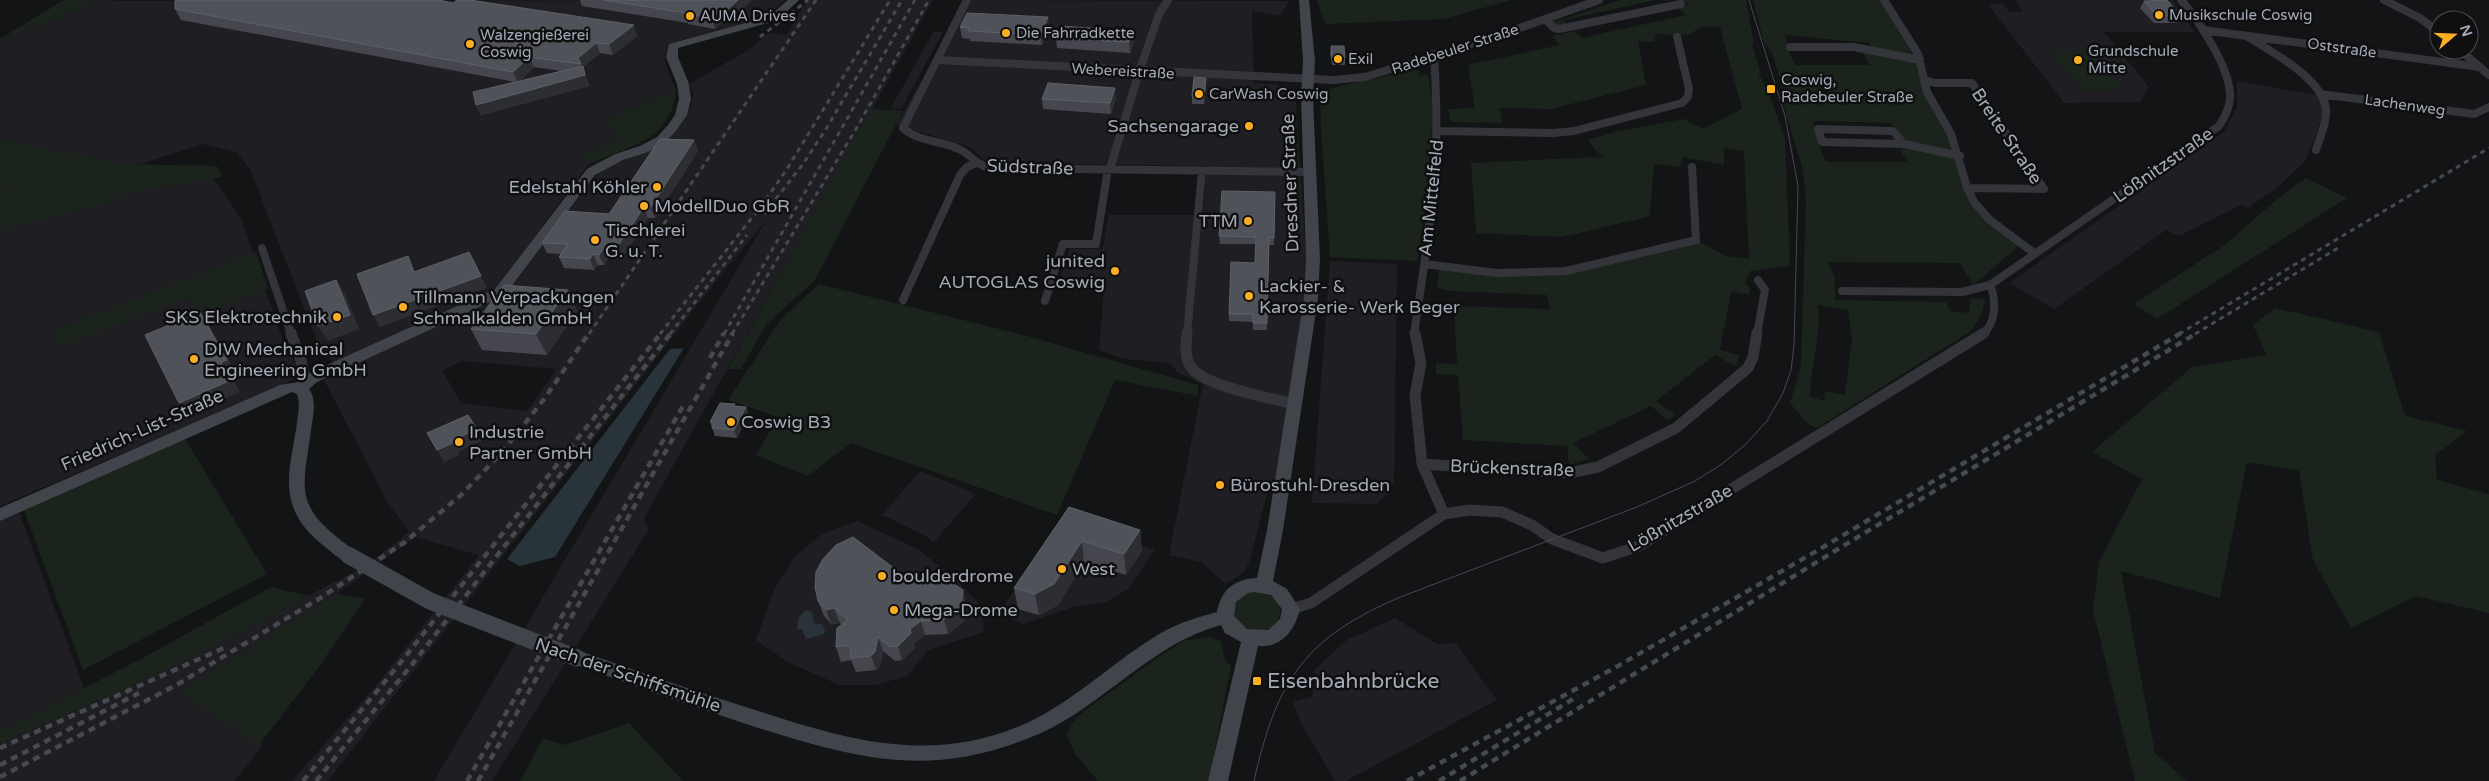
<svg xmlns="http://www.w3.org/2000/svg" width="2489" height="781" viewBox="0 0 2489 781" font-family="'Varela Round',sans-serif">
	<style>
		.built { fill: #1f1f23; fill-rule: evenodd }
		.green { fill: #1b241c; fill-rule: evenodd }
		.water { fill: #29333a }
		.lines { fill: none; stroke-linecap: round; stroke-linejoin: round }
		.street-far1 { stroke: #34353b; stroke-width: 8 }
		.street { stroke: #34353b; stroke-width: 11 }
		.secondary { fill: #42444b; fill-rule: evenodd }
		.tram { stroke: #474950; stroke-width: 1 }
		.rail-far1 { stroke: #474950; stroke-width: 3; stroke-dasharray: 5 4.5; stroke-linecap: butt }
		.rail { stroke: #474950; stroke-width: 4.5; stroke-dasharray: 7 5.5; stroke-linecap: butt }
		.secondary-bridge { stroke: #42444b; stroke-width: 17 }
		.wall { fill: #46474e; fill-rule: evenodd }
		.shaded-wall { fill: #2d2e32 }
		.building { fill: #505259; stroke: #5d6068 }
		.poi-dot { fill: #feae23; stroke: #0f0f10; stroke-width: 2 }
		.labels { text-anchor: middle; stroke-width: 5; stroke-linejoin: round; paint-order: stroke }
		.far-poi-label { font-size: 15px; fill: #a4aab7; stroke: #0f0f10; text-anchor: start }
		.far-street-label { font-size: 15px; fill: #a4aab7; stroke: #0f0f10 }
		.poi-label { font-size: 18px; fill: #a4aab7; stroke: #0f0f10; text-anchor: start }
		.street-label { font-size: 18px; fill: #a4aab7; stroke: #0f0f10 }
		.near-poi-label { font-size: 21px; fill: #a4aab7; stroke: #0f0f10; text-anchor: start }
	</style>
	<rect width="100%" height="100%" fill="#131415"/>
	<!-- built -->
	<path class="built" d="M102,0L126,1L784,0L773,11L755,21L671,43L666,51L665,63L676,90L605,119L619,138L580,154L588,165L490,296L334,363L318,344L250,169L236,152L203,144L0,209V38L16,35Z
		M807,0H933L644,518L649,529L492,781H434L767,219L716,281L328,781H292L373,689L479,555L415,537L337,594L181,692L263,746L234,781H0V744L179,664L365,566L409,532L388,503L324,380L328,375L490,302L505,292L517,280L553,231L602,169L656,147L670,138L680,126L692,104L693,94L689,84L745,52L769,33L787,35ZM462,361L557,369L527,411L461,403L442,370Z
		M968,0L1290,1L1280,16L1252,11L1254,83L1287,85L1294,93L1296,100L1306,258L1305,293L1275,494L1267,493L1249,563L1243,573L1226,584L1201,562L1169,555L1203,384L1177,372L1170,363L1124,359L1099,350L1104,291L1056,289L1070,249H1103L1108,215H1203L1207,166L997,163L987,162L968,146L896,125Z
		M2014,0H2172L2195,32H2104L2149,87L2140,102L2064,103L1988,4L2002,3L2010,12L2023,11Z
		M933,32H943L901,109L891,108Z
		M2237,81L2316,95L2321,102L2323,111L2316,135L2305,161L2280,185L2248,208L2241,205L2179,236L2166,230L2054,309L2009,283L2224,132L2237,107Z
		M205,167L241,218L283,341L301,374L287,383L0,506V227Z
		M1330,261L1397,264L1394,483L1378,504L1312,503Z
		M920,471L976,494L933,543L926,536L882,515Z
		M19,512L84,688L0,731V521Z
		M1064,517L1155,550L1128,589L1107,602L1073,607L1023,624L999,613Z
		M857,521L916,548L954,577L982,607L984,632L928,650L907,676L876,685H839L788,662L756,640L775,588L796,555L824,533Z
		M1395,618L1437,644L1455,643L1497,700L1346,781H1335L1301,723L1293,702L1312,697L1315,669L1347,640Z"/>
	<!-- green -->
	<path class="green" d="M64,0H102L16,35L3,37Z
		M1317,0H1512L1443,19L1325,24Z
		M1620,0H1656L1564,20L1567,25L1556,26L1552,23Z
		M1682,0H1746L1754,43L1752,44L1761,75H1759V78H1762L1767,96H1770L1785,139L1790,266L1750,271L1745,283L1750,288L1749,295L1731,291L1720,350L1739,355L1736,367L1715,355L1656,401L1676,415L1667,420L1651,406L1573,443L1589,459L1569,465L1567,446L1463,440L1458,375L1436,374V363L1457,364L1454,306L1550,309L1547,295L1450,291L1437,288L1439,266L1549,272L1696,240L1726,256L1749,259L1744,151L1724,148V165L1682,157L1680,167L1654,164L1650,214L1647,217L1562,237L1476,233L1471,163L1600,157L1604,156L1599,154L1588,140L1618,131L1684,119L1703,129L1742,109L1720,27L1703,26L1688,35L1656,34L1654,42L1638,41L1646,85L1551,109L1500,108L1502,123L1452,122L1450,120L1448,109L1475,108L1468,65L1560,45L1552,36L1574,31L1582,38L1686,15L1678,7L1688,5Z
		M1753,0H1880L1916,60L1950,134L1974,202L2021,244L1973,285L1960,263L1828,262L1835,278V300L1946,302L1950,311L1969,313L1970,298L1985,299L1982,314L1971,331L1817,428L1807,423L1790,403L1801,367L1806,200L1803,170L1781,97L1784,93L1772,53L1764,43ZM1785,35L1870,43V51L1864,50L1863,54L1870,65H1796L1789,53ZM1813,121L1891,123L1899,134L1917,148L1900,149L1907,162H1826L1820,148ZM1818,305L1848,310L1852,338L1845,395L1825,391L1824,401L1809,396L1819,325Z
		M2050,50L2089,51L2121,90H2081Z
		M1410,70L1422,71L1418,73L1421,76L1426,74C1442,92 1422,232 1417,261L1330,257L1321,128L1320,95C1333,83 1388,79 1410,70Z
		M676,90C670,145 628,144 588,165L580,154L619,138L605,119Z
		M871,109L903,111L815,280L766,325L741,369H728Z
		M0,140L126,164L217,166L222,177L182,185L162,186L0,232V195L7,189L0,188Z
		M2306,178L2347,198L2157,319L2134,304L2226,244L2276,200Z
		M256,252L268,289L197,316L189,297L57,348L50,332Z
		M819,284L1027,336L1198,385V396L1115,380L1057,515L851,443L808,476L756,455L778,417L728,400L781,319Z
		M2275,308L2379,332L2405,416L2467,431L2435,455L2437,480L2489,494V613L2416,596L2351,628L2313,560L2299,471L2247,462L2220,598L2121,571L2155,753L2187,781H2135L2093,610L2099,562L2142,479L2092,452L2192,367L2266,355L2253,325Z
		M184,437L267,574L83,670L24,510Z
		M271,587L309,596L179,664L0,744V731L139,660Z
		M1251,592C1265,591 1275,595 1281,608L1278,621C1263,637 1247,632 1234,617L1235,604L1244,594Z
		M337,594L365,599L318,668L259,745L180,692Z
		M1209,637L1221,641L1225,661L1231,665L1209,781H1098L1076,755L1067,736L1071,724L1084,711L1163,654L1183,641Z
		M629,723L683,781H520L543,738L565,745Z"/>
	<!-- water -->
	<path class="water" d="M684,348L555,557L520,566L507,559L670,349Z
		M806,610L812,612L814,623L822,624L825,630L824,634L806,639L802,629H797L799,617Z"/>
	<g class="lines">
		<!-- street-far1 -->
		<path class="street-far1" d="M967,0L903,128C920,143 942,140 961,150C972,156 976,165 990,168L1311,172
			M1884,0L1918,54L1927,92L1951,134L1967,187L1974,202L1990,220L2034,253
			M2384,0L2420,18L2439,33
			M1545,19L1554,28L1559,29L1681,4
			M2203,30L2480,67
			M2248,37C2272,52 2322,78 2326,109C2327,122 2320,137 2316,150
			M1790,47H1854L1920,60
			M2460,50L2489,75
			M937,60L1334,80L1365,77L1497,36L1599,0
			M1924,80L1935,83H1972L2044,189L1967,188
			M2320,94L2474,114L2489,107
			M1818,129L1893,131L1904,144L1822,142Z
			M1438,131L1553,133L1574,131L1682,103L1688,97L1689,89L1677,37
			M1904,144L1960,156
			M1110,169L1139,72L1159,14L1168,0
			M262,248L291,334
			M1424,264L1497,273L1566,271L1696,240L1692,167
			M1842,291L1962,292L1990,285L2219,126C2226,116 2231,106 2230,93C2228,65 2199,21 2181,0
			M903,300L960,175L967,167L974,164
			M1045,301L1063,244H1096L1108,169
			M1187,334L1202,171
			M1414,334C1423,273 1433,211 1436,149C1437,117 1436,86 1434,54
			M1757,334L1765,290L1758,280
			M1982,334C1997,324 1996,299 1990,285"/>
		<!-- street -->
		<path class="street" d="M291,333C296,349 309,371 301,387
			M1187,333C1186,344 1184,357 1191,367C1203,386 1271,398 1294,404
			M1415,333L1421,363L1415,395L1422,464L1444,514
			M1422,464L1569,473L1598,467L1676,428L1748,368L1753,357L1757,333
			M1291,609L1311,603L1444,514L1469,510L1502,512L1532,525L1552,539L1603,558L1639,546L1984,333"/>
		<!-- secondary -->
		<path class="secondary" d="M788,0H799L781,17L768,23L678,48V57L689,84L691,99L687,115L676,131L665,143L648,152L623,160L595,175L505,295L317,382L309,389C316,399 314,411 312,423C303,492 291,505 354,550L356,555L354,560C342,564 333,553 324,546C267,501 296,461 299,403L297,394L292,392L0,521V508L280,385L298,382L307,374L495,289L587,169L615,154L640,146L657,137L668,125L675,115L679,99L677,84L666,57L669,44L760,19L773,13Z
			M1299,0H1309L1315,61L1313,97L1320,259L1318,298L1283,530L1273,581L1287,589L1300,609C1295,630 1282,648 1258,646L1228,781H1208L1241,642L1225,633L1221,625C1151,644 1105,704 1041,733C932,781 856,759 749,725C689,705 630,684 571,663L568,658L571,653L577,650C634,670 691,690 749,708C845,739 931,767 1029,722C1077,699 1115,660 1161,633C1178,623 1198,617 1217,612C1221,590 1234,579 1257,578L1267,530L1304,298L1306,259L1301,97L1303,61ZM1254,592L1271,595L1282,609L1280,619L1268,630L1247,629L1234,616L1236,602L1248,593Z"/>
		<!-- tram -->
		<path class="tram" d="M1254,781C1277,679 1305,637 1403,596L1637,507L1695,481L1722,464L1746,444L1767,421L1783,393L1791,370L1794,345L1798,186L1785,116L1749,0"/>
		<!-- rail-far1 -->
		<path class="rail-far1" d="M760,37L808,0
			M764,214L803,164L826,129L902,0
			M589,334L816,0
			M660,334L762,205L787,169L890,0
			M670,334L747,235
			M724,334L915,0
			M732,334L856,129L929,0
			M2179,334L2489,148
			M2195,334L2338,248"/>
		<!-- rail -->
		<path class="rail" d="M710,358L724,333
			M0,748L226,647
			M0,765L139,693
			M0,777L178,684L317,600L405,542L461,495L502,452L545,398L589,333
			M303,781L405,657L661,333
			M316,781L414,662L671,333
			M467,781L683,406
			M478,781L733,333
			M1407,781L1618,666L1820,549L2181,333
			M1439,781L1578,696
			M1460,781L1843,546L2197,333"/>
		<!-- secondary-bridge -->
		<path class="secondary-bridge" d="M348,555L430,601L577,658"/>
	</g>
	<!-- wall -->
	<path class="wall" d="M580,0H752L731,20L726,19L715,29L688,24V23L582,6Z
		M2144,1L2181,16L2177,23H2154L2140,8Z
		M175,9L637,36L613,55L600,53L583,67L589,86L481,115L476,105L515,82L181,20ZM534,67L561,71L520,81Z
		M1048,17L1049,28L1042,45L970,41V39L962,38L960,27Z
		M1133,31L1134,41L1130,53L1057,48L1056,38Z
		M1331,46L1345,58V65H1332L1330,53Z
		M1206,85L1204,104H1192V96Z
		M1116,98L1111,114L1043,109L1042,99Z
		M694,140L698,151L655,218H648L622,258L609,257L604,265H598L594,270L564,268L559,257L561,254L547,253L542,243L609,214Z
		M1275,192L1274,245H1269L1267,330H1253V322L1229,321V314L1255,263L1256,244H1220L1219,236Z
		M568,290L577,311L547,355L482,350L471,329Z
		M736,406L746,407L749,414L737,438L715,436L710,422Z
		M1069,507L1140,530L1142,551L1126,575L1084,562L1058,605L1039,615L1018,609L1014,588Z
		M903,575L925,578L963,590L966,605L965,620L948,634L925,635L914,644L915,648L902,660L895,661L883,651L880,666L876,670L856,672L851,660L841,662L836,647L842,625L840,623L831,624L824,616L818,601Z"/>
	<!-- shaded-wall -->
	<path class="shaded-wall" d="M738,0H752L731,20L728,9Z
		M723,8L726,19L715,29L712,18Z
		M1048,17L1049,28L1042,45L1040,35Z
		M634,25L637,36L613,55L609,44Z
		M1133,31L1134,41L1130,53L1129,42Z
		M596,43L600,53L583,67L589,86L481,115L476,105L582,68L578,58Z
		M529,57L534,67L518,83L513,72Z
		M1206,78V85L1204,104V97Z
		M1115,88L1116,98L1111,114L1110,103Z
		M694,140L698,151L655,218L650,208Z
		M644,207L648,218L622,258L617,247Z
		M605,247L609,257L604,265L599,255Z
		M469,252L487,288L380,327L373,315Z
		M593,254L598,265L594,270L590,259Z
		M336,280L345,294L359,329L328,341L318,326Z
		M568,290L577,311L547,355L536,334Z
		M200,312L208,324L235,371L230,374L240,392L188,414L179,403Z
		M746,407L749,414L737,438L734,430Z
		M477,429L483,440L458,452L459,455L444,462L437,450L451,441Z
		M1140,530L1142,551L1126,575L1124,554Z
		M1082,541L1084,562L1058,605L1039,615L1035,594Z
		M963,590L966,605L965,620L948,634L944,619Z
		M834,608L840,623L831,624L826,610Z
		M921,621L925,635L914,644L915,648L902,660L898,646L910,629Z
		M878,637L883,651L880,666L876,670L871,656Z"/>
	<!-- building -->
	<path class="building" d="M175,0H439L453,3L457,0H470L634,25L609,44L596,43L578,58L581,64L529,57L513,72L175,9Z
		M604,0H738L728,9L723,8L712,18L685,14L686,13Z
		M2167,0L2181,16H2157L2144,1Z
		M967,13L1048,17L1040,35L968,31L969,28L960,27Z
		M1060,26L1133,31L1129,42L1056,38Z
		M1331,46H1344L1345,58H1332Z
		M583,66L585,75L476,105L473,92Z
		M1194,77L1206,78L1204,97L1192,96Z
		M1048,83L1115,88L1110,103L1042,99Z
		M660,139L694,140L650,208L644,207L617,247H605L599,255L593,254L590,259L559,257L568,244L542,243L565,211L609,214Z
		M1222,191L1275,192L1274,238L1269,237L1267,323H1253V314H1229L1231,262L1255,263L1256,237L1219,236Z
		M469,252L481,276L373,315L357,274L408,256L414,272Z
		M336,280L350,315L318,326L305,291Z
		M504,285L568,290L536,334L471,329Z
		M200,312L227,360L221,362L231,380L179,403L145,335Z
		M720,403L735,404L734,406L746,407L734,430L712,428L715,422H710Z
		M468,415L477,429L451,441L453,443L437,450L427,433Z
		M1069,507L1140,530L1124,554L1082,541L1054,584L1035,594L1014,588Z
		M853,537L903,575L918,573L925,578H944L963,590L961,606L944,619L921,621L910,629L911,633L898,646L891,647L878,637L875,652L871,656L851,658L850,645L836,647L837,628L848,620L834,608L826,610L818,601L815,587L816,572L823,559L836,545Z"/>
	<!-- markers -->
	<g class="poi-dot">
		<circle cx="2159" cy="15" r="5"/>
		<circle cx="690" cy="16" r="5"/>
		<circle cx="1006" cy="33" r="5"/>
		<circle cx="470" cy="44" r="5"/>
		<circle cx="1338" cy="59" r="5"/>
		<circle cx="2078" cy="60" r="5"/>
		<rect x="1766" y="84" width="10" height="10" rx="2.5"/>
		<circle cx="1199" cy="94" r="5"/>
		<circle cx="1249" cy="126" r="5"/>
		<circle cx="657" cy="187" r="5"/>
		<circle cx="644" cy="206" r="5"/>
		<circle cx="1248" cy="221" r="5"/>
		<circle cx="595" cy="240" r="5"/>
		<circle cx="1115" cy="271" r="5"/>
		<circle cx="1249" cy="296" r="5"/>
		<circle cx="403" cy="307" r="5"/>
		<circle cx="337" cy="317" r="5"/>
		<circle cx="194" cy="359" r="5"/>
		<circle cx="731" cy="422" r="5"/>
		<circle cx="459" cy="442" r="5"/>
		<circle cx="1220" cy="485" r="5"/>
		<circle cx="1062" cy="569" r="5"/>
		<circle cx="882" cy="576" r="5"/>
		<circle cx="894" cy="610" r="5"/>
		<rect x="1252" y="676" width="10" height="10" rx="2.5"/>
	</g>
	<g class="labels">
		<!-- far-poi labels -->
		<g class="far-poi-label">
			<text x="2169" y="20">Musikschule Coswig</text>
			<text x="700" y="21">AUMA Drives</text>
			<text x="1016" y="38">Die Fahrradkette</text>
			<text x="480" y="40">Walzengießerei<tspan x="480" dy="17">Coswig</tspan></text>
			<text x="2088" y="56">Grundschule<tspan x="2088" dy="17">Mitte</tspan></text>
			<text x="1348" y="64">Exil</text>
			<text x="1781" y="85">Coswig,<tspan x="1781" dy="17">Radebeuler Straße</tspan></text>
			<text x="1209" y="99">CarWash Coswig</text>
		</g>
		<!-- far-street labels -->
		<g class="far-street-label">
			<text transform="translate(2342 48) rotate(8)" y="5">Oststraße</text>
			<text transform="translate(1455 49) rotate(-18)" y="5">Radebeuler Straße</text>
			<text transform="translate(1123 71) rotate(3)" y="5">Webereistraße</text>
			<text transform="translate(2405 105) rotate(8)" y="5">Lachenweg</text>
		</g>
		<!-- poi labels -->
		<g class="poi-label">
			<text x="1239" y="132" text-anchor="end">Sachsengarage</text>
			<text x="647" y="193" text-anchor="end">Edelstahl Köhler</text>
			<text x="654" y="212">ModellDuo GbR</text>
			<text x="1238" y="227" text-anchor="end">TTM</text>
			<text x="605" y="236">Tischlerei<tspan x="605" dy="21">G. u. T.</tspan></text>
			<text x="1105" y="267" text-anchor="end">junited<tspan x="1105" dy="21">AUTOGLAS Coswig</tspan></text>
			<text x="1259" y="292">Lackier- &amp;<tspan x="1259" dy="21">Karosserie- Werk Beger</tspan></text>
			<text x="413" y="303">Tillmann Verpackungen<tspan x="413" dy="21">Schmalkalden GmbH</tspan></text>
			<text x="327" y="323" text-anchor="end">SKS Elektrotechnik</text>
			<text x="204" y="355">DIW Mechanical<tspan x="204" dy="21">Engineering GmbH</tspan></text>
			<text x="741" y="428">Coswig B3</text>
			<text x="469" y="438">Industrie<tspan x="469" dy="21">Partner GmbH</tspan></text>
			<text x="1230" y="491">Bürostuhl-Dresden</text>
			<text x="1072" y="575">West</text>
			<text x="892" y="582">boulderdrome</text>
			<text x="904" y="616">Mega-Drome</text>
		</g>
		<!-- street labels -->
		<g class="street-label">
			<text transform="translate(2007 136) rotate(56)" y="6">Breite Straße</text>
			<text transform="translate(2163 165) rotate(-35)" y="6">Lößnitzstraße</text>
			<text transform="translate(1030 167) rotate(2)" y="6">Südstraße</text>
			<text transform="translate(1290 183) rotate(-92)" y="6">Dresdner Straße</text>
			<text transform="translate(1431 198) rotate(-84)" y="6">Am Mittelfeld</text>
			<text transform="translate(142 430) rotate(-24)" y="6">Friedrich-List-Straße</text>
			<text transform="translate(1512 468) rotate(2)" y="6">Brückenstraße</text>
			<text transform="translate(1680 518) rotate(-30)" y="6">Lößnitzstraße</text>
			<text transform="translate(628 675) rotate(19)" y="6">Nach der Schiffsmühle</text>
		</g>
		<!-- near-poi labels -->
		<g class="near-poi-label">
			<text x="1267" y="688">Eisenbahnbrücke</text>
		</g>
	</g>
	<!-- north arrow -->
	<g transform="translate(2454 35) rotate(71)"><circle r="24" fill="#0f0f10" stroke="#4b4d53"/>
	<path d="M0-4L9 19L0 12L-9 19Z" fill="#feae23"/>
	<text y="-8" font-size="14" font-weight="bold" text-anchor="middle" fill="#a4aab7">N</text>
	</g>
</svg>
